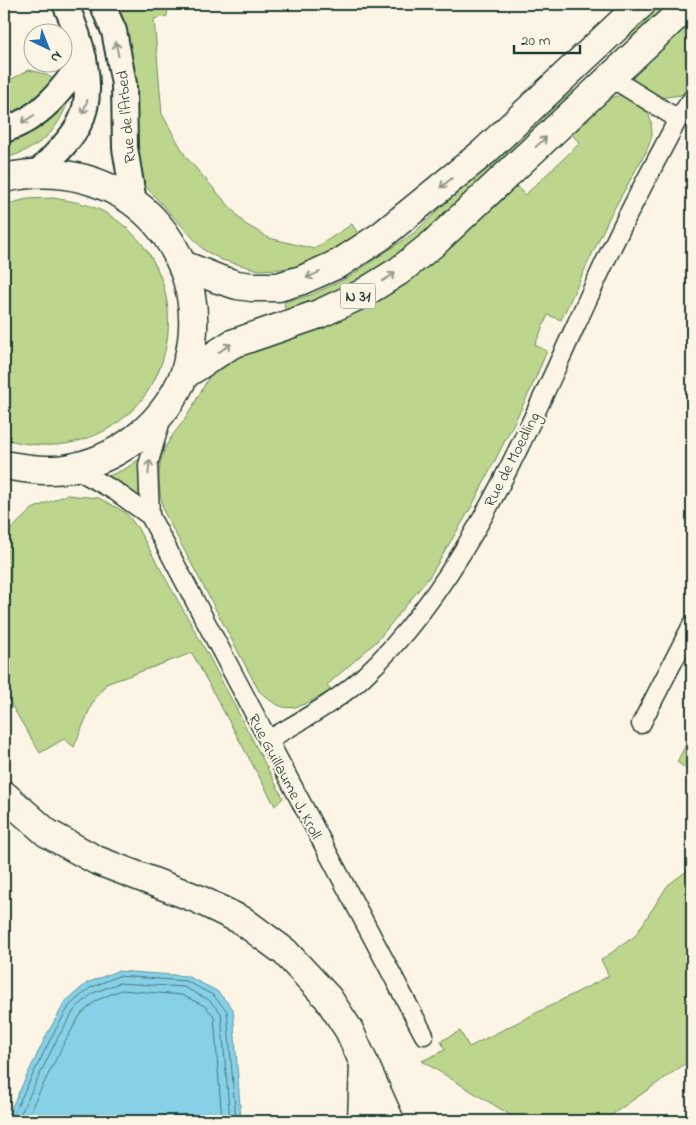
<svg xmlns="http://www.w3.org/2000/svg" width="696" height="1125" viewBox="0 0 696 1125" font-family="'Indie Flower',sans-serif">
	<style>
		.green { fill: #bdd68d; stroke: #6e8a60 }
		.water { fill: #86d1e7; stroke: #5d969f }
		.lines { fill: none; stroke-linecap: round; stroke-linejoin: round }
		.shore { stroke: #48787c; stroke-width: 1 }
		.minor-casing { stroke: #1f3d34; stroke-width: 21 }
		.secondary-casing { stroke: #1f3d34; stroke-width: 28 }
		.primary-casing { stroke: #1f3d34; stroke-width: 31 }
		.motorway-casing { stroke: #1f3d34; stroke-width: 31 }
		.minor { stroke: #fcf5e5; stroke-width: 18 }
		.secondary { stroke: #fcf5e5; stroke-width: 24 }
		.primary { stroke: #fcf5e5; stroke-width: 28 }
		.motorway { stroke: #fcf5e5; stroke-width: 28 }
		.oneway { stroke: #8e998c }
		.labels { text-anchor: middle; stroke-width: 4; stroke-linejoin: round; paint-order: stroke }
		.shield { fill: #fcf5e5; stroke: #617469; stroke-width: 1 }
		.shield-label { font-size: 15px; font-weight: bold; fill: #1f3d34 }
		.street-label { font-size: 16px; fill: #1f3d34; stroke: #fcf5e5 }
	</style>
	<rect width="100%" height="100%" fill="#fcf5e5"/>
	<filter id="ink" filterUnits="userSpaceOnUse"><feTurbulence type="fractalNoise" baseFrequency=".02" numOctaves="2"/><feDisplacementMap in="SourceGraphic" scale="10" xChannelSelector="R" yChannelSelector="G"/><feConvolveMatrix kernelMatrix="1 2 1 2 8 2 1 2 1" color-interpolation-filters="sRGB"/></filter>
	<g filter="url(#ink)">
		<!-- green -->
		<path class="green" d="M109,4H168L167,16L154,19L162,114L186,157L245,224L269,238L314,249L352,224L358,234L320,257L303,265L281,269L259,270L222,260L204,250L146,187L136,165Z
			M654,4H675L633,39L626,33Z
			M692,15V85L681,95L659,98L646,107L651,121L652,136L647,150L610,216L561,320L548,315L535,345L547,351L529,393L472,506L430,576L377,641L327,685L331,691C325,695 319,697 313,700C288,713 279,709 259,691L164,512C158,487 155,464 169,441C174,432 182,424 187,416C197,400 204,384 214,369L514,184L525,195L580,143L568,131L602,100L634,92L633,71Z
			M29,70C49,74 61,80 69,99C56,135 40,147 4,159V83Z
			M566,88H571L575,93L424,238L356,286L286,314L284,302L311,295L349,277L415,232Z
			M53,198C70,201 88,203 104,212C202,266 185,415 75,442C51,448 27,445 4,439V205L27,199Z
			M141,458L139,471L140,498L122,485L106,477L125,469Z
			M66,495L99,498L126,513L137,527L206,651L283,798L275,806L192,653L106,684L92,704L74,747L64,739L40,753L4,693V536L32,509Z
			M692,733V773L677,762Z
			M692,867V1059L603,1121H520L422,1061L445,1050L441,1041L460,1031L469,1047L609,976L601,960L635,936L668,885Z"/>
		<!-- water -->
		<path class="water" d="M117,971L187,976L217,991L233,1009L241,1121H5L47,1034L66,1001L87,983Z"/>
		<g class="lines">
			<!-- shore -->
			<path class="shore" d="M10,1121L52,1036L70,1005L90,988L118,976L186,981L213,995L227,1011L236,1121
				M17,1121L57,1039L75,1009L93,993L119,983L184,987L209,1000L221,1013L230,1121
				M25,1121L64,1043L81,1014L97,1000L121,990L182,995L205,1006L214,1016L222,1121"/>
			<defs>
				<path id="minor" d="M610,77L678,119L692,99
					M162,417L148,465L150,516L424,1035
					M74,468L115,491L150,516
					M641,724L692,625
					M268,740C300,721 335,703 363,677C462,585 519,448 575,327C589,297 602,267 617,237C636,197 658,158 678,119"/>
				<path id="secondary" d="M102,4L114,31L124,84L125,148L134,202
					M4,130C41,119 63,89 84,58
					M38,172C52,158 68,143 78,126C98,92 81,37 65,4"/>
				<path id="primary" d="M4,178C44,169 84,173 121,194C177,227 204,294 189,357C187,363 186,370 184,375C165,421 124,456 75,467C52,473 27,469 4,465
					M183,265L218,279L237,285L252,287H278L302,280L340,263L381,236L484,152L641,4
					M184,375L232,344L319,314L362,294L399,271L434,243L689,4
					M4,795L47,833L96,860L198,899L243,921L285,952L328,998L349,1030L390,1121"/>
				<path id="motorway" d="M362,1121L364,1063"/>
			</defs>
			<!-- minor casing -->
			<use href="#minor" class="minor-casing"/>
			<!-- secondary casing -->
			<use href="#secondary" class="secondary-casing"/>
			<!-- primary casing -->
			<use href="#primary" class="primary-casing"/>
			<!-- motorway casing -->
			<use href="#motorway" class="motorway-casing"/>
			<!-- minor -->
			<use href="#minor" class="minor"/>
			<!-- secondary -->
			<use href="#secondary" class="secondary"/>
			<!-- primary -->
			<use href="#primary" class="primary"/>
			<!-- motorway -->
			<use href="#motorway" class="motorway"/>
		</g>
		<!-- one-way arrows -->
		<defs><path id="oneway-shaft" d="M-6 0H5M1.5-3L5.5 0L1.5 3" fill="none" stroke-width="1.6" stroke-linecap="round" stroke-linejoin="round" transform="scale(1.25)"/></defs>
		<g class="oneway">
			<use href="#oneway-shaft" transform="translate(117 49) rotate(-102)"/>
			<use href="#oneway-shaft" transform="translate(85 107) rotate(109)"/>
			<use href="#oneway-shaft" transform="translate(28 119) rotate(148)"/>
			<use href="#oneway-shaft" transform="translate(541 142) rotate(-43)"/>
			<use href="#oneway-shaft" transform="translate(446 183) rotate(141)"/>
			<use href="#oneway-shaft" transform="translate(313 275) rotate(156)"/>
			<use href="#oneway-shaft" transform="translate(389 277) rotate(-32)"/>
			<use href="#oneway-shaft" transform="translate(225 348) rotate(-33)"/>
			<use href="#oneway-shaft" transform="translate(149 467) rotate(-85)"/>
		</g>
	</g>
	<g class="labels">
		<!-- shield labels -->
		<rect class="shield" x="340.5" y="283.5" width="35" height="25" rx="4"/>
		<g class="shield-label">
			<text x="358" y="301">N 31</text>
		</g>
		<!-- street labels -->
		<g class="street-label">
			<text transform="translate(125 117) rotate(-95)" y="6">Rue de l'Arbed</text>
			<text transform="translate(511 459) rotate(-63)" y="6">Rue de Moedling</text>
			<text transform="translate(286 776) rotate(62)" y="6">Rue Guillaume J. Kroll</text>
		</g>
	</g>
	<!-- margin -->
	<rect width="696" height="1125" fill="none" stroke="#fcf5e5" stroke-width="20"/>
	<rect x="10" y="10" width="676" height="1105" fill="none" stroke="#1f3d34" stroke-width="2" filter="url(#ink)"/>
	<!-- north arrow -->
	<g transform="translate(48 48) rotate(137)"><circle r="24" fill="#fcf5e5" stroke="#a4ab9e"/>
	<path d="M0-4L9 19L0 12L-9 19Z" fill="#1f6fb2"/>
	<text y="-8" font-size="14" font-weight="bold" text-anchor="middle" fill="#1f3d34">N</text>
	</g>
	<!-- scale -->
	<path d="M514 45v8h66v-8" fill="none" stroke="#1f3d34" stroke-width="2.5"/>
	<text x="521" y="45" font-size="15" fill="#1f3d34" stroke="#fcf5e5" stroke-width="4" paint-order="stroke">20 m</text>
</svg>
